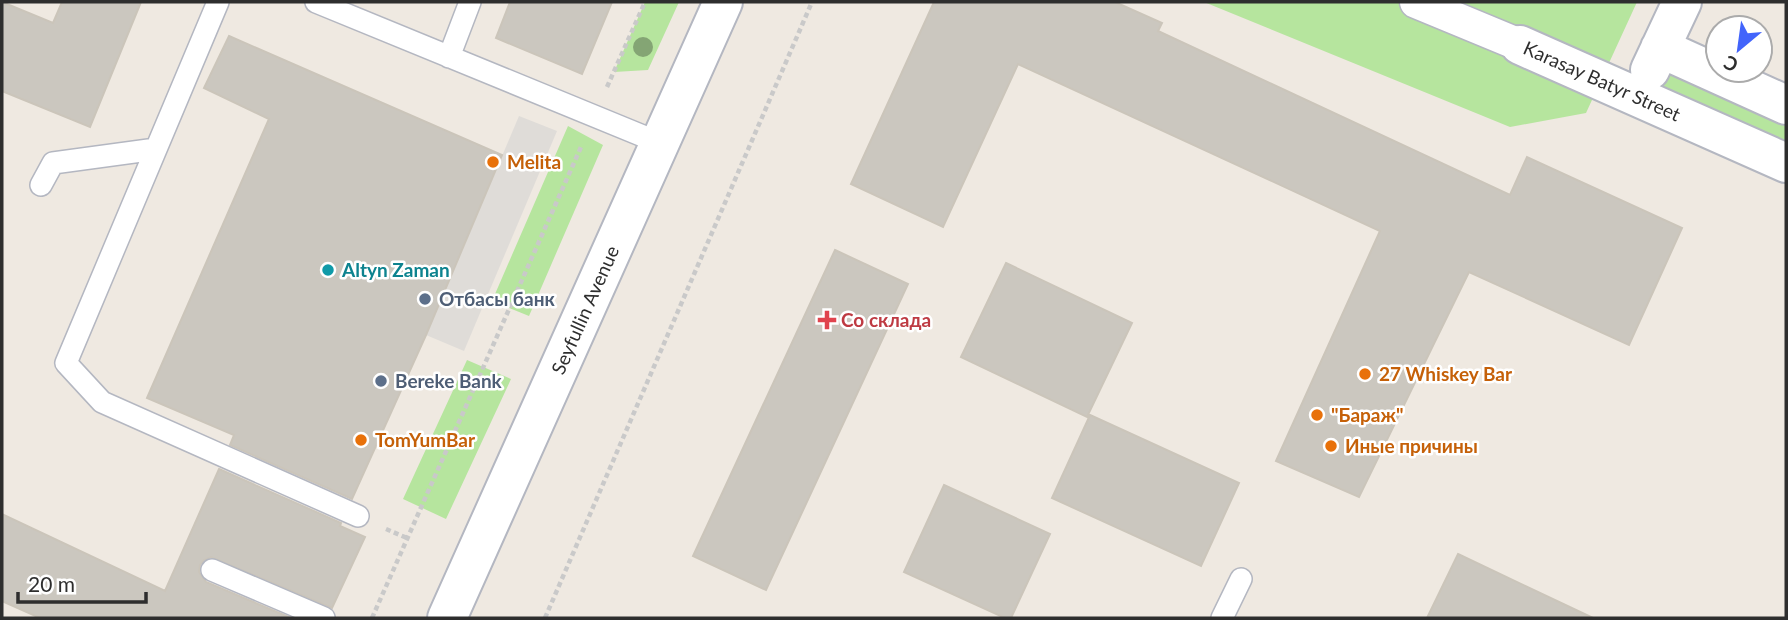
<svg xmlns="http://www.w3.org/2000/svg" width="1788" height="620" viewBox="0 0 1788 620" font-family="Lato,sans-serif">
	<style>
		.green { fill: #b6e59e }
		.plaza { fill: #dfdcd8 }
		.building { fill: #cbc7bf; stroke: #cbc5ba; stroke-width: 2 }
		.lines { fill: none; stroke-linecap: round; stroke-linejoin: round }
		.service-casing { stroke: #b4b7c1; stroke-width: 24 }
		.pedestrian-casing { stroke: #b4b7c1; stroke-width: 35 }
		.minor-casing { stroke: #b4b7c1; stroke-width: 42 }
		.secondary-casing { stroke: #b4b7c1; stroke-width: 42 }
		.path { stroke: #c9c9c9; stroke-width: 4.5; stroke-dasharray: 5 3.5; stroke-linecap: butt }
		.service { stroke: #fff; stroke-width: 21 }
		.pedestrian { stroke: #fff; stroke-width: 32 }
		.minor { stroke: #fff; stroke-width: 38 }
		.secondary { stroke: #fff; stroke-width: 38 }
		.tree { fill: #84a574 }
		.food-dot { fill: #e8710a; stroke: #fff; stroke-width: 2.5 }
		.culture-dot { fill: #0f9aa8; stroke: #fff; stroke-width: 2.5 }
		.service-dot { fill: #5c6f8a; stroke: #fff; stroke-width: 2.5 }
		.health-dot { fill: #e0444e; stroke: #fff; stroke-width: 2.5 }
		.labels { text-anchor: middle; stroke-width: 5; stroke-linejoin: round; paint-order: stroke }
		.street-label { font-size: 19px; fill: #2e2e2e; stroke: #fff }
		.food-label { font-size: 19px; font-weight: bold; fill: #c56008; stroke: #fff; text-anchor: start }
		.culture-label { font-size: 19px; font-weight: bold; fill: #0d838f; stroke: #fff; text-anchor: start }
		.service-label { font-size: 19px; font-weight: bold; fill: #4e5e75; stroke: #fff; text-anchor: start }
		.health-label { font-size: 19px; font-weight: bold; fill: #be3a42; stroke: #fff; text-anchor: start }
	</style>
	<rect width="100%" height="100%" fill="#efe9e1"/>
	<!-- green -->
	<path class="green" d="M645,2H679L648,70L614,72Z
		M1204,2H1637L1586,113L1510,127Z
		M1660,48L1786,106V161L1637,97Z
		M568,126L603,145L529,316L492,301Z
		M467,360L511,379L446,519L403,499Z"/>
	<!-- plaza -->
	<path class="plaza" d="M519,116L557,131L464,351L426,335Z"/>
	<!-- building -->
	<path class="building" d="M2,2L53,23L62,2H141L90,127L2,91Z
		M510,2H612L582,74L496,38Z
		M934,2H1115L1162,23L1158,31L1510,195L1527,157L1682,228L1629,345L1469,272L1359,497L1276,461L1380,231L1018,64L943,227L851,184Z
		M229,36L502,155L426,335L352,499L230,445L234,435L147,398L269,119L204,88Z
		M835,250L908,284L766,590L693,556Z
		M1006,263L1132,323L1087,417L961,357Z
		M1090,415L1239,483L1201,566L1052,498Z
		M219,469L341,523L340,526L365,537L332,608L211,557L204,560L200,565L199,572L206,582L291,618H40L2,601V514L165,591Z
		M944,485L1050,534L1011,618H1005L904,572Z
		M1458,554L1593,618H1427Z"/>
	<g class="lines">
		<defs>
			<path id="service" d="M218,2L66,363L102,402L358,516
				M316,2L660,143
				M449,57L470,2
				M41,185L53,163L156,149
				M212,570L324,618
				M1222,618L1241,579"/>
			<path id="pedestrian" d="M1416,2L1520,45"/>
			<path id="minor" d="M1520,45L1786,163
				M1660,48L1786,105
				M1650,70L1682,2"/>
			<path id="secondary" d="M447,618L723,2"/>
		</defs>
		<!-- service casing -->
		<use href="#service" class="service-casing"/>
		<!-- pedestrian casing -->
		<use href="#pedestrian" class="pedestrian-casing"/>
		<!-- minor casing -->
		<use href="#minor" class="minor-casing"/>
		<!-- secondary casing -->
		<use href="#secondary" class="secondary-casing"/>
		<!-- path -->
		<path class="path" d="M607,87L645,2
			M386,529L407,538
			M372,618L581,147
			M545,618L812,2"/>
		<!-- service -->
		<use href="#service" class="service"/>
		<!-- pedestrian -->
		<use href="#pedestrian" class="pedestrian"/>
		<!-- minor -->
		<use href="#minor" class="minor"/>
		<!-- secondary -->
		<use href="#secondary" class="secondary"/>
	</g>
	<!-- trees -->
	<circle class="tree" cx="643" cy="47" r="10"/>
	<!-- markers -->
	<g class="food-dot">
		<circle cx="493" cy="162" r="7"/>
		<circle cx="1365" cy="374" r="7"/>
		<circle cx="1317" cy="415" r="7"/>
		<circle cx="361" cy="440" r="7"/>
		<circle cx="1331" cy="446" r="7"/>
	</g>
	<circle class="culture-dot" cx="328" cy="270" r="7"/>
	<g class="service-dot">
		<circle cx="425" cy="299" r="7"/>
		<circle cx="381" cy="381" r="7"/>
	</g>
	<path class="health-dot" d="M823.5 309.5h7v7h7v7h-7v7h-7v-7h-7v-7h7z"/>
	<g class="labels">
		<!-- street labels -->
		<g class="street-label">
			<text transform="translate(1602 81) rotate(24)" y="7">Karasay Batyr Street</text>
			<text transform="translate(585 310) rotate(-66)" y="7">Seyfullin Avenue</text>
		</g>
		<!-- food labels -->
		<g class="food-label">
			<text x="507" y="169">Melita</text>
			<text x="1379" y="381">27 Whiskey Bar</text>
			<text x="1331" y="422">"Бараж"</text>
			<text x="375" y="447">TomYumBar</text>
			<text x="1345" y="453">Иные причины</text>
		</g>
		<!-- culture labels -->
		<g class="culture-label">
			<text x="342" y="277">Altyn Zaman</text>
		</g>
		<!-- service labels -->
		<g class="service-label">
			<text x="439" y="306">Отбасы банк</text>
			<text x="395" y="388">Bereke Bank</text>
		</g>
		<!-- health labels -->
		<g class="health-label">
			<text x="841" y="327">Со склада</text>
		</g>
	</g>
	<!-- border -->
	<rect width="1788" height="620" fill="none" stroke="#2e2e2e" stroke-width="7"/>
	<!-- north arrow -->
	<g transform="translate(1739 49) rotate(209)"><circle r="33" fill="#ffffff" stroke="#ababab" stroke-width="2"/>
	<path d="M0-5L12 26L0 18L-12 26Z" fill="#4264fb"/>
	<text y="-10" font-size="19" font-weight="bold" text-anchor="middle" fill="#2e2e2e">С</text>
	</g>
	<!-- scale -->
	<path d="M18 592v10h128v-10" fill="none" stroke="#2e2e2e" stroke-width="3.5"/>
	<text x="28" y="592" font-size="21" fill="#2e2e2e" stroke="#ffffff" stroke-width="5" paint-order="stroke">20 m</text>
</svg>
